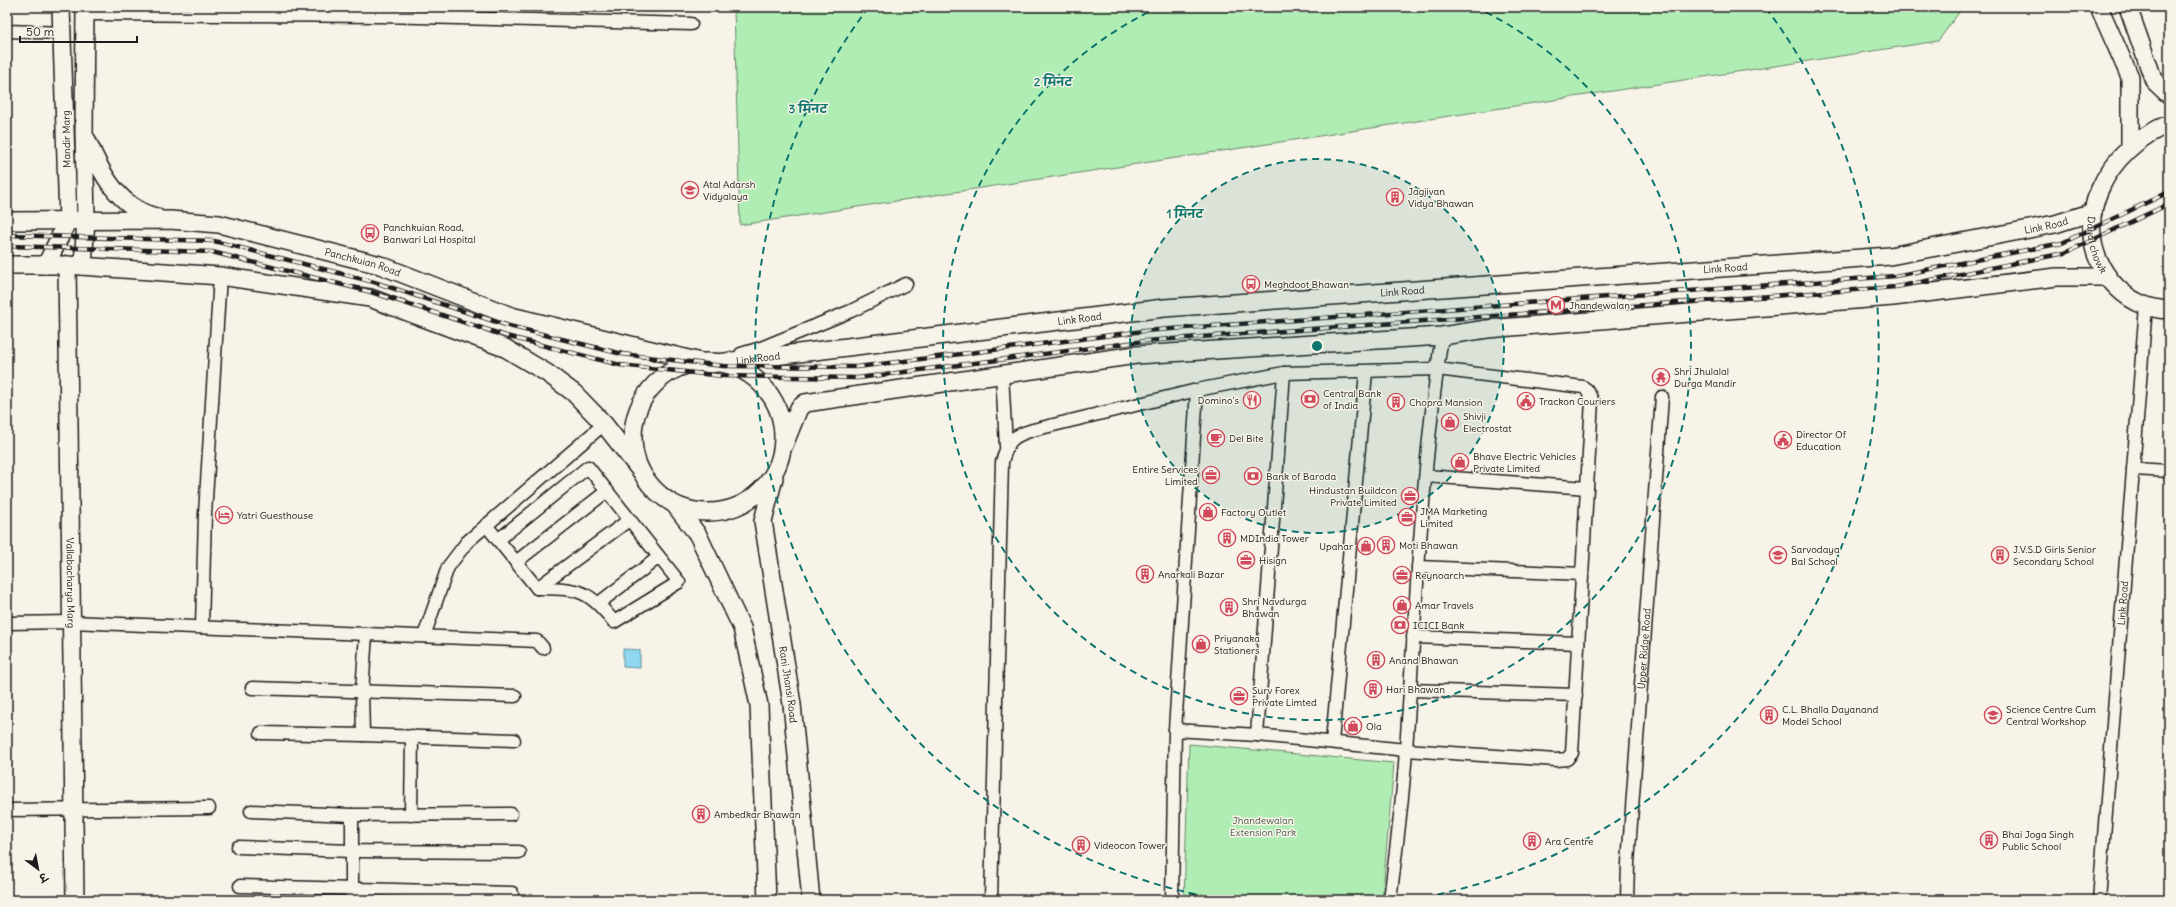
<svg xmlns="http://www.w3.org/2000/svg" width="2176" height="907" viewBox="0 0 2176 907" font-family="Delius,'Playpen Sans Deva',sans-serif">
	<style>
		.green { fill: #b0edb4; stroke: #668468 }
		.water { fill: #90d8f1; stroke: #628d9c }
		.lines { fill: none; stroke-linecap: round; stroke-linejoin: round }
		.street-casing { stroke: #1c1c1c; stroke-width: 15 }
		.secondary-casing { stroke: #1c1c1c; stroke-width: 20 }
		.street { stroke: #f7f3e8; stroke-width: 12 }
		.secondary { stroke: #f7f3e8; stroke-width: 17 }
		.rail-casing { stroke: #1c1c1c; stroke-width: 4.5 }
		.rail { stroke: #f7f3e8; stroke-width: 3; stroke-dasharray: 9; stroke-linecap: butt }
		.ring { fill: none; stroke: #0f766e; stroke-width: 2; stroke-dasharray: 7 5 }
		.labels { text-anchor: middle; stroke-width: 3; stroke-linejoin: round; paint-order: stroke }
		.street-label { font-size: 10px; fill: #1c1c1c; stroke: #f7f3e8 }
		.poi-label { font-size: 10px; fill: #1c1c1c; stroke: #f7f3e8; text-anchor: start }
		.park-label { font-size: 10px; fill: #485b4a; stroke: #f7f3e8 }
		.centre { fill: #0f766e; stroke: #f7f3e8; stroke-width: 2 }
		.ring-label { font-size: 12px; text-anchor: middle; font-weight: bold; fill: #0f766e; stroke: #f7f3e8; stroke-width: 3; stroke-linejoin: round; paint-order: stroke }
	</style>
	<rect width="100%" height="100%" fill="#f7f3e8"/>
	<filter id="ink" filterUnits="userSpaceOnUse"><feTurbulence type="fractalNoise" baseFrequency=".025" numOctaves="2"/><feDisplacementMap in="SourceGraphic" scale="8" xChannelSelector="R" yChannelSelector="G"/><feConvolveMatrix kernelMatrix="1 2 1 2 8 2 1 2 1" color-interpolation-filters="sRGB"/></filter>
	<g filter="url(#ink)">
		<!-- green -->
		<path class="green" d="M734,7H1963L1938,41L740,225Z
			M1189,744L1394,763L1382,900H1184Z"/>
		<!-- water -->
		<path class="water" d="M623,649L640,650V668L623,667Z"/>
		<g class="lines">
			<defs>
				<g id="street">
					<path d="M85,14L380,16L691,24"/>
					<path d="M7,31L63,33"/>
					<path d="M741,354L761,348L851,311L906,284"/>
					<path d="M1002,374L1006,446"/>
					<path d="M2133,469L2169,471"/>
					<path d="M1426,476L1587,488"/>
					<path d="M486,525L537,588"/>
					<path d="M498,540L588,467L679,582L614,622C587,588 578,589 537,588"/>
					<path d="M516,562L607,491"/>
					<path d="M1418,567L1582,574"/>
					<path d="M537,588L629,520"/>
					<path d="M599,603L659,557"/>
					<path d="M7,623L71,622L537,641L543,648"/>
					<path d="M202,627L205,514L220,276"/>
					<path d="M366,634L362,692L363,735L514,740"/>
					<path d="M424,636L448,567L467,542L604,424"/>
					<path d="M1413,637L1578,643"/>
					<path d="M252,688L515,696"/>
					<path d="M1409,690L1576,695"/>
					<path d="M261,733L363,735"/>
					<path d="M1257,735L1284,373"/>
					<path d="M1332,742L1366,372"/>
					<path d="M7,810L209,808"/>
					<path d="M251,811L352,815"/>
					<path d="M411,815L412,736"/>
					<path d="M238,847L352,851L519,852"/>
					<path d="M240,886L512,893"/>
					<path d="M352,900V815L511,814"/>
					<path d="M991,900L1002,462C1008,440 1012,436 1033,430L1197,390L1284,373L1437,369L1583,387L1587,390L1592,400L1572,753L1567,759L1556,760L1406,750L1257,735L1175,730L1197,390"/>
					<path d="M1172,900L1175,730"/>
					<path d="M1390,900C1396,850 1403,800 1406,749C1416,612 1421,473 1442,336"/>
					<path id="s1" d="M1627,900L1628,863L1662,397"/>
					<path id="s2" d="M2099,900L2146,306"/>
				</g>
				<g id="secondary">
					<path d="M2099,7L2130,77V147"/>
					<path d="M2128,7L2154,81L2169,95"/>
					<path id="s3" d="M2169,124C2107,148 2065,223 2111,281C2126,299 2145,309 2169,310"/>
					<path d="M87,140C101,173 118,207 156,217"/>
					<path id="s4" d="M7,221L170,220L219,224L380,265L511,316L709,364L1164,308L1890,256L2055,224L2093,212"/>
					<path d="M7,265H67L220,276L370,298L505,348L547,373L574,393L604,424L640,470"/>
					<path d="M46,265L68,220L61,7"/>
					<path id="s5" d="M67,265L75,900"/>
					<path d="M83,266L86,219L84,132L85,7"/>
					<circle cx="708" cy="437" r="75"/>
					<path d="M784,445L799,408L805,403L1136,355L1442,336L1487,329L1893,297L2057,277H2108"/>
					<path id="s6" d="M774,478L763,521L792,704L811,900"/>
					<path d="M675,505L698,535L742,628L759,705L767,900"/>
				</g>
			</defs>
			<!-- street casing -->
			<use href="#street" class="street-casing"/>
			<!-- secondary casing -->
			<use href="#secondary" class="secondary-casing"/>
			<!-- street -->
			<use href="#street" class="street"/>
			<!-- secondary -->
			<use href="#secondary" class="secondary"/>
			<defs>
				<path id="rail" d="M7,235L214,241L374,282L509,326L622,354L723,366L857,367L1144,331L1895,276L2062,243L2169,192
					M7,246L212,252L371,292L506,336L620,365L723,376L858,378L1145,341L1896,287L2065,253L2169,204"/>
			</defs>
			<!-- rail casing -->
			<use href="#rail" class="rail-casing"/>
			<!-- rail -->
			<use href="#rail" class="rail"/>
		</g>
	</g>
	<!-- distance rings -->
	<circle cx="1317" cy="346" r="187" fill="#0f766e" fill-opacity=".12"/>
	<g class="ring">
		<circle cx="1317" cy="346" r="187"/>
		<path d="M1475 7A374 374 0 1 1 1159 7"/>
		<path d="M1219 899A562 562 0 0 1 868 8M1766 8A562 562 0 0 1 1415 899"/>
	</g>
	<!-- icons -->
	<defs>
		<symbol id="school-ring" viewBox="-11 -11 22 22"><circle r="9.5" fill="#f7f3e8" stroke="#d1495b" stroke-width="1.5"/><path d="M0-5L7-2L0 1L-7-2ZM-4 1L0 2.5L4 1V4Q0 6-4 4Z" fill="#d1495b"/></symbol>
		<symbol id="building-ring" viewBox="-11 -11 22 22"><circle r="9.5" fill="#f7f3e8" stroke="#d1495b" stroke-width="1.5"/><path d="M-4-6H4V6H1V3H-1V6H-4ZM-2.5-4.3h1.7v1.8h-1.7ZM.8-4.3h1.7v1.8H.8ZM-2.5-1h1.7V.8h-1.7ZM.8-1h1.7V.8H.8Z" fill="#d1495b"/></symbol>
		<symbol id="bus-ring" viewBox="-11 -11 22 22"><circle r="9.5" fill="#f7f3e8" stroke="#d1495b" stroke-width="1.5"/><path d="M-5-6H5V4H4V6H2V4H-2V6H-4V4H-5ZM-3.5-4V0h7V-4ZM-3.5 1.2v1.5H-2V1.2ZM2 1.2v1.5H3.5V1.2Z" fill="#d1495b"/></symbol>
		<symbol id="metro-ring" viewBox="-11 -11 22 22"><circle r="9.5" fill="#f7f3e8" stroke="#d1495b" stroke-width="1.5"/><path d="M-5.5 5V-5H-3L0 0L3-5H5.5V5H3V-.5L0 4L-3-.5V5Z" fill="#d1495b"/></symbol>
		<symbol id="temple-ring" viewBox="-11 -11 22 22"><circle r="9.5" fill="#f7f3e8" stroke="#d1495b" stroke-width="1.5"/><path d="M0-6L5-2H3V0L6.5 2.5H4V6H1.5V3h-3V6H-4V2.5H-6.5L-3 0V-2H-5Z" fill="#d1495b"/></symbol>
		<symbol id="bank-ring" viewBox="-11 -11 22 22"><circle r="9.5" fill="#f7f3e8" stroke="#d1495b" stroke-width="1.5"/><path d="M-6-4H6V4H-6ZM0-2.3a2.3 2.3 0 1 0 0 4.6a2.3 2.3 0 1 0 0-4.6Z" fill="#d1495b"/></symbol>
		<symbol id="restaurant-ring" viewBox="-11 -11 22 22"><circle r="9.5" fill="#f7f3e8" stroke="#d1495b" stroke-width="1.5"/><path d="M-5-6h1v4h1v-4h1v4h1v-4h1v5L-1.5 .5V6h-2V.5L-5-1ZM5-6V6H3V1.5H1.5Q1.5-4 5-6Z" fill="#d1495b"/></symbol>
		<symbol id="civic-ring" viewBox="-11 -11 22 22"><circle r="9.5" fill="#f7f3e8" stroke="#d1495b" stroke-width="1.5"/><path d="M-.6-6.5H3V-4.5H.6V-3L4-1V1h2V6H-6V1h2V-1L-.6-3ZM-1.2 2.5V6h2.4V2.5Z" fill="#d1495b"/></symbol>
		<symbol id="shop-ring" viewBox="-11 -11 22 22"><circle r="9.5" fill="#f7f3e8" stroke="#d1495b" stroke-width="1.5"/><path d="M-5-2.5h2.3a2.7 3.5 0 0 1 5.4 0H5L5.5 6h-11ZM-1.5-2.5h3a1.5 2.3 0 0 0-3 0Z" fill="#d1495b"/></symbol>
		<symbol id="cafe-ring" viewBox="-11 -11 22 22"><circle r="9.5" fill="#f7f3e8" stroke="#d1495b" stroke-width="1.5"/><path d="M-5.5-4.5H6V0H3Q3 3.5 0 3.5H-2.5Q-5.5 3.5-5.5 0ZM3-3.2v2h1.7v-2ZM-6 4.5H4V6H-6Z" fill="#d1495b"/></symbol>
		<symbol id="office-ring" viewBox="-11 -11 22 22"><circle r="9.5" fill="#f7f3e8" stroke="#d1495b" stroke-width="1.5"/><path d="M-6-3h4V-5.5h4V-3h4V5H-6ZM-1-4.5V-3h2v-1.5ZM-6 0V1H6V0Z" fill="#d1495b"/></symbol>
		<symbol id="hotel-ring" viewBox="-11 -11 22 22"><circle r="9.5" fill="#f7f3e8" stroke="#d1495b" stroke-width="1.5"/><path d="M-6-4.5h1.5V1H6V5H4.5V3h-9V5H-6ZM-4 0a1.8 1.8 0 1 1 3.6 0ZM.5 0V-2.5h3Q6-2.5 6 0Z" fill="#d1495b"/></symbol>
	</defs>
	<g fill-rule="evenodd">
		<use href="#school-ring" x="680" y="180" width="20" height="20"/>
		<use href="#building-ring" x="1385" y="187" width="20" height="20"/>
		<use href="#bus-ring" x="360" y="223" width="20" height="20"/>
		<use href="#bus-ring" x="1241" y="274" width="20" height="20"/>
		<use href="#metro-ring" x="1546" y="295" width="20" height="20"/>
		<use href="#temple-ring" x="1651" y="367" width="20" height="20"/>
		<use href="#bank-ring" x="1300" y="389" width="20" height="20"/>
		<use href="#restaurant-ring" x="1242" y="390" width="20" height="20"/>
		<use href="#civic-ring" x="1516" y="391" width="20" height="20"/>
		<use href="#building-ring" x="1386" y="392" width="20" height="20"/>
		<use href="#shop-ring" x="1440" y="412" width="20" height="20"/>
		<use href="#cafe-ring" x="1206" y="428" width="20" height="20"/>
		<use href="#civic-ring" x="1773" y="430" width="20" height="20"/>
		<use href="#shop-ring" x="1450" y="452" width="20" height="20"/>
		<use href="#office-ring" x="1201" y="465" width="20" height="20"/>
		<use href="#bank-ring" x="1243" y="466" width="20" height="20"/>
		<use href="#office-ring" x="1400" y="486" width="20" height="20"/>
		<use href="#shop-ring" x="1198" y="502" width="20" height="20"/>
		<use href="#hotel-ring" x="214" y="505" width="20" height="20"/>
		<use href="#office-ring" x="1397" y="507" width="20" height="20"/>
		<use href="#building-ring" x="1217" y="528" width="20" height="20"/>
		<use href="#building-ring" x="1376" y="535" width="20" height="20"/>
		<use href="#shop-ring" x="1356" y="536" width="20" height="20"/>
		<use href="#school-ring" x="1768" y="545" width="20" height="20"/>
		<use href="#building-ring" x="1990" y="545" width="20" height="20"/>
		<use href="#office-ring" x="1236" y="550" width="20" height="20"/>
		<use href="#building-ring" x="1135" y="564" width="20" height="20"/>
		<use href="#office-ring" x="1392" y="565" width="20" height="20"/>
		<use href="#shop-ring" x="1392" y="595" width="20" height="20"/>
		<use href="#building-ring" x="1219" y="597" width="20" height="20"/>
		<use href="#bank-ring" x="1390" y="615" width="20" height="20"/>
		<use href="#shop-ring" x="1191" y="634" width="20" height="20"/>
		<use href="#building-ring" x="1366" y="650" width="20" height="20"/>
		<use href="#building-ring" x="1363" y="679" width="20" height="20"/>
		<use href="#office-ring" x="1229" y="686" width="20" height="20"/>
		<use href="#building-ring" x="1759" y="705" width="20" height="20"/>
		<use href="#school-ring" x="1983" y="705" width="20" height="20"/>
		<use href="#shop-ring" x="1343" y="716" width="20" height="20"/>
		<use href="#building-ring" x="691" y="804" width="20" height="20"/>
		<use href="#building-ring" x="1979" y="830" width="20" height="20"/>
		<use href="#building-ring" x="1522" y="831" width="20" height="20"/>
		<use href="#building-ring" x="1071" y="835" width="20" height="20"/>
	</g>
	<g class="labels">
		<!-- street labels -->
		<g class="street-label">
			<text transform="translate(66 139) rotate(-91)" y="4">Mandir Marg</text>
			<text dy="4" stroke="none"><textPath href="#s4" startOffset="2068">Link Road</textPath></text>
			<text dy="4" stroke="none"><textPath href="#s3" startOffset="155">Dayal chowk</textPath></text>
			<text dy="4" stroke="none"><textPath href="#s4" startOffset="361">Panchkuian Road</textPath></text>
			<text dy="4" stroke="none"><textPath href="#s4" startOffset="1744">Link Road</textPath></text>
			<text dy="4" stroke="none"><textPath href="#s4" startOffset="1420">Link Road</textPath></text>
			<text dy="4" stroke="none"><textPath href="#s4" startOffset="1096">Link Road</textPath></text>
			<text dy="4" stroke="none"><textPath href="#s4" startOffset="772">Link Road</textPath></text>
			<text dy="4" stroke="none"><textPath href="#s5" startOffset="318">Vallabacharya Marg</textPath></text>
			<text dy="4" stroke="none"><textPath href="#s2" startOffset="298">Link Road</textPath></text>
			<text dy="4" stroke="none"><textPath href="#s1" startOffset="252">Upper Ridge Road</textPath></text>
			<text dy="4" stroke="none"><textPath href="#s6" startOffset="210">Rani Jhansi Road</textPath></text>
		</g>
		<!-- poi labels -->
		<g class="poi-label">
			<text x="703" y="188">Atal Adarsh<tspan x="703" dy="12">Vidyalaya</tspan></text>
			<text x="1408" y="195">Jagjivan<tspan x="1408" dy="12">Vidya Bhawan</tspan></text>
			<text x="383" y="231">Panchkuian Road,<tspan x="383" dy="12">Banwari Lal Hospital</tspan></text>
			<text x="1264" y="288">Meghdoot Bhawan</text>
			<text x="1569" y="309">Jhandewalan</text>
			<text x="1674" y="375">Shri Jhulalal<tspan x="1674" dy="12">Durga Mandir</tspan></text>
			<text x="1323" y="397">Central Bank<tspan x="1323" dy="12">of India</tspan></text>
			<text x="1239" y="404" text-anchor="end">Domino's</text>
			<text x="1539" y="405">Trackon Couriers</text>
			<text x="1409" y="406">Chopra Mansion</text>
			<text x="1463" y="420">Shivji<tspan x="1463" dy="12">Electrostat</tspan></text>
			<text x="1796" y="438">Director Of<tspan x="1796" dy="12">Education</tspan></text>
			<text x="1229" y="442">Del Bite</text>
			<text x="1473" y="460">Bhave Electric Vehicles<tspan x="1473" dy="12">Private Limited</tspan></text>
			<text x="1198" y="473" text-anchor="end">Entire Services<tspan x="1198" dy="12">Limited</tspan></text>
			<text x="1266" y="480">Bank of Baroda</text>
			<text x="1397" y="494" text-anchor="end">Hindustan Buildcon<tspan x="1397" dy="12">Private Limited</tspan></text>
			<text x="1420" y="515">JMA Marketing<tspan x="1420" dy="12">Limited</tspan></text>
			<text x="1221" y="516">Factory Outlet</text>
			<text x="237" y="519">Yatri Guesthouse</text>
			<text x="1240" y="542">MDIndia Tower</text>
			<text x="1399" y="549">Moti Bhawan</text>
			<text x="1353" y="550" text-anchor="end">Upahar</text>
			<text x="1791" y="553">Sarvodaya<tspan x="1791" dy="12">Bal School</tspan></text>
			<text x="2013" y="553">J.V.S.D Girls Senior<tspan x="2013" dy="12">Secondary School</tspan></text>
			<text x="1259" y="564">Hisign</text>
			<text x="1158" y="578">Anarkali Bazar</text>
			<text x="1415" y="579">Reynoarch</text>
			<text x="1242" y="605">Shri Navdurga<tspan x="1242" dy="12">Bhawan</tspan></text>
			<text x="1415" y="609">Amar Travels</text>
			<text x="1413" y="629">ICICI Bank</text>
			<text x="1214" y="642">Priyanaka<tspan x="1214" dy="12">Stationers</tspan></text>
			<text x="1389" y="664">Anand Bhawan</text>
			<text x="1386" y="693">Hari Bhawan</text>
			<text x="1252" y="694">Surv Forex<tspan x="1252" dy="12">Private Limted</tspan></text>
			<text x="1782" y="713">C.L. Bhalla Dayanand<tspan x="1782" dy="12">Model School</tspan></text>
			<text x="2006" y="713">Science Centre Cum<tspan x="2006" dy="12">Central Workshop</tspan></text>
			<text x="1366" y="730">Ola</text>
			<text x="714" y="818">Ambedkar Bhawan</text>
			<text x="2002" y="838">Bhai Joga Singh<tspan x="2002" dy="12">Public School</tspan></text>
			<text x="1545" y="845">Ara Centre</text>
			<text x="1094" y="849">Videocon Tower</text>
		</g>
		<!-- park labels -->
		<g class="park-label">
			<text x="1263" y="824">Jhandewalan<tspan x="1263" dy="12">Extension Park</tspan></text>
		</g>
	</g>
	<circle cx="1317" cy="346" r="6" class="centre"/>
	<g class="ring-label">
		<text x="1053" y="86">2 मिनट</text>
		<text x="808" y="113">3 मिनट</text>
		<text x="1185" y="218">1 मिनट</text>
	</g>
	<!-- margin -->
	<rect width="2176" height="907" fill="none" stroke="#f7f3e8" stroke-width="24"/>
	<rect x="12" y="12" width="2152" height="883" fill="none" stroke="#1c1c1c" stroke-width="1.5" filter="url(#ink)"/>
	<!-- north arrow -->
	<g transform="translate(38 869) rotate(148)" stroke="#f7f3e8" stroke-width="3" paint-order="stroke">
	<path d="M0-3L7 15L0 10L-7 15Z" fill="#1c1c1c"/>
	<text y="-6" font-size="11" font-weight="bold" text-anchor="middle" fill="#1c1c1c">उ</text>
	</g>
	<!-- scale -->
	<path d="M20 36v6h117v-6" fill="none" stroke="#1c1c1c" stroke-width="2"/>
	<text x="26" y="36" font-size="12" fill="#1c1c1c" stroke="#f7f3e8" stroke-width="3" paint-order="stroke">50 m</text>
</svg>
